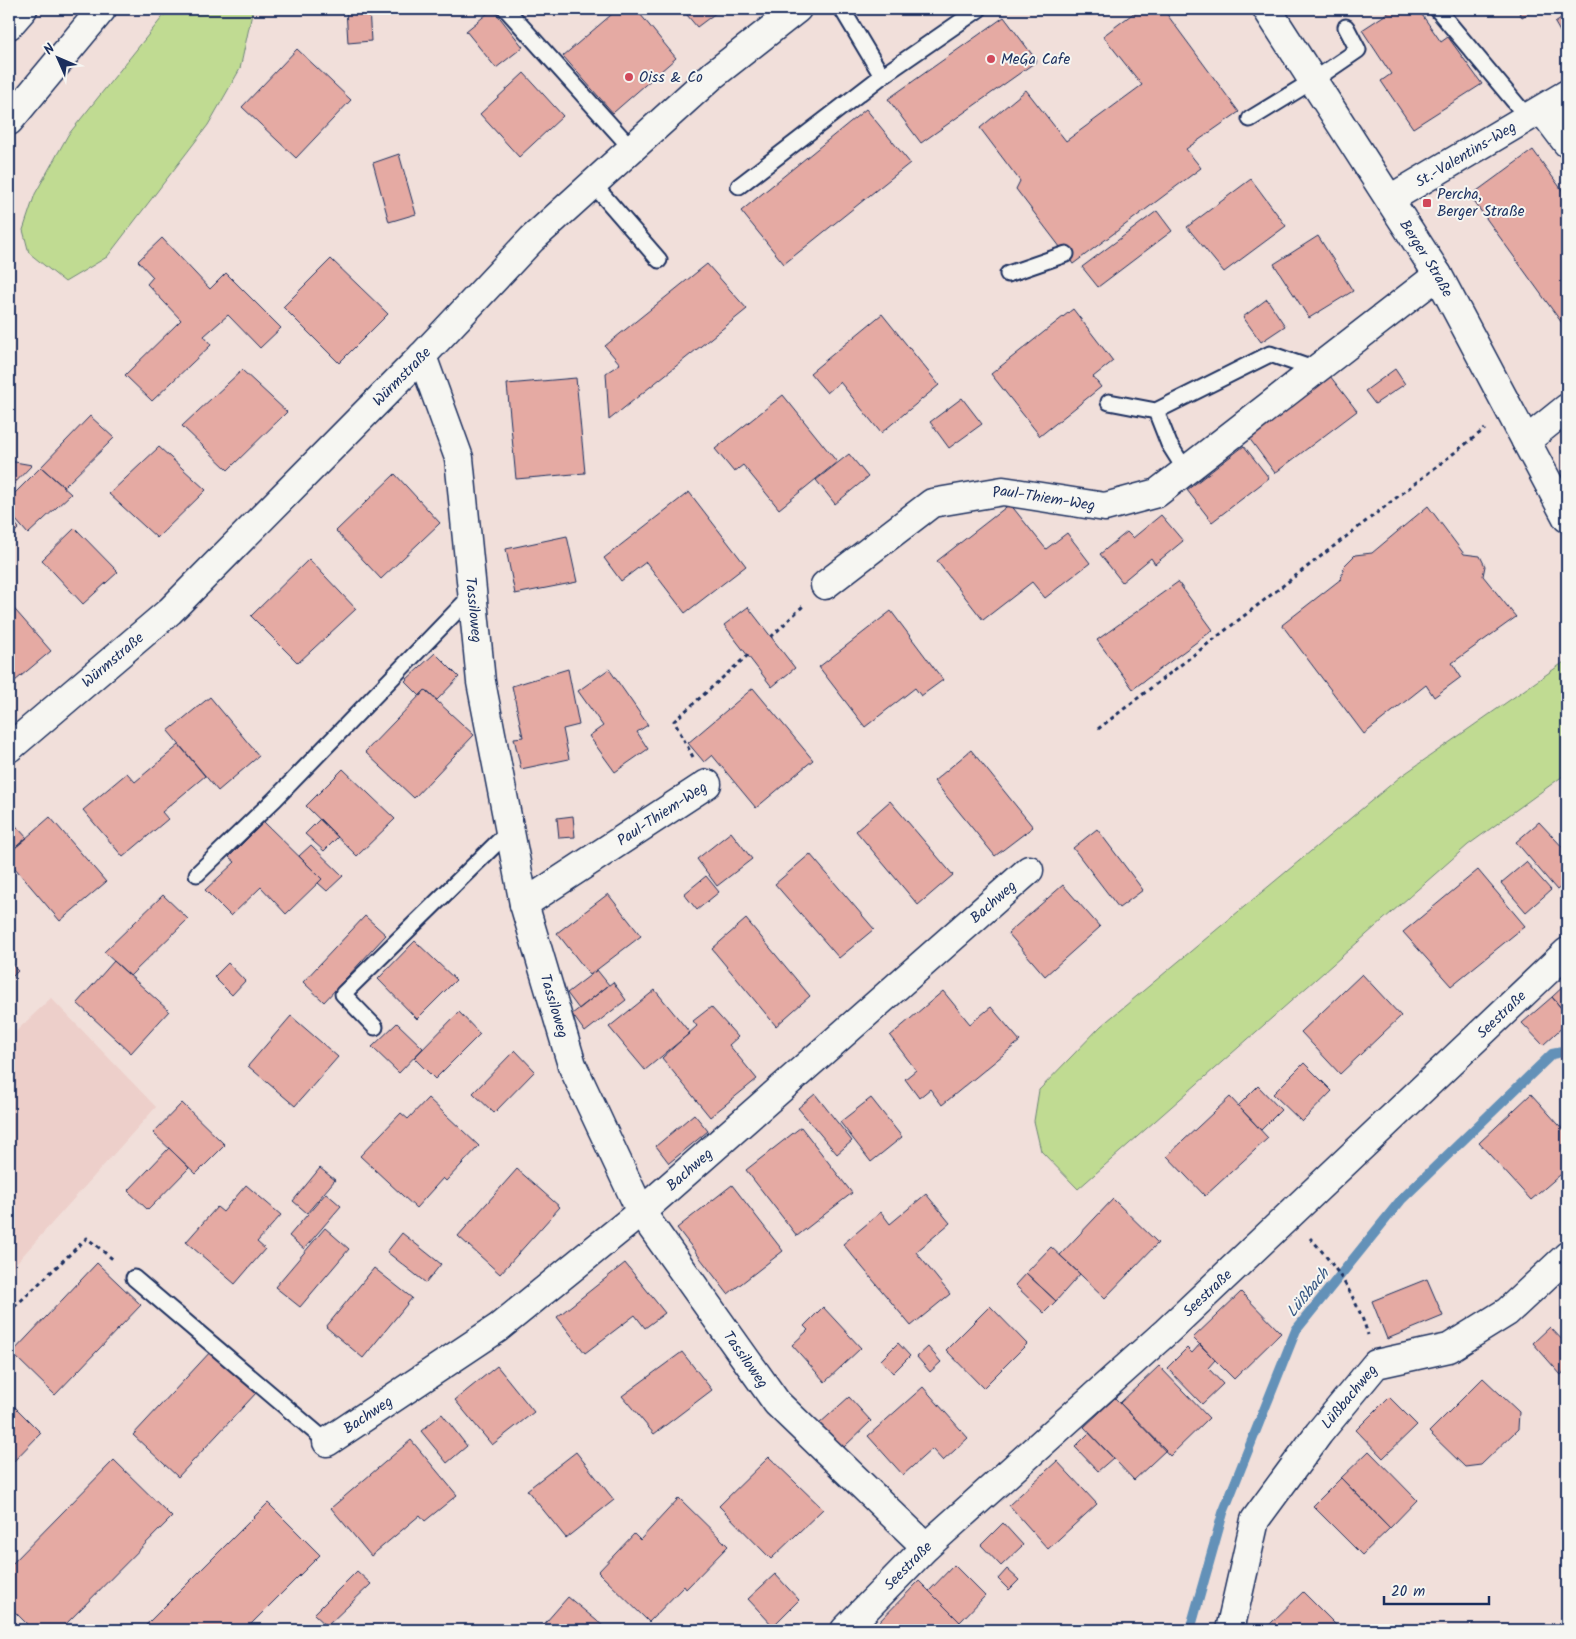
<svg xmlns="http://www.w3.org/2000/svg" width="1576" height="1639" viewBox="0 0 1576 1639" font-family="Kalam,sans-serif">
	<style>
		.built { fill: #edcfca }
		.green { fill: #c0db92; stroke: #6e8578 }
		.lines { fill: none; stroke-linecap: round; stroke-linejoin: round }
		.stream { stroke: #6391b8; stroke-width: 10 }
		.building { fill: #e5aaa3; stroke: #1b2f5e }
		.service-casing { stroke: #1b2f5e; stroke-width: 19 }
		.minor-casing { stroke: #1b2f5e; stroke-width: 31 }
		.secondary-casing { stroke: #1b2f5e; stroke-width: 31 }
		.primary-casing { stroke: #1b2f5e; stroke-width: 31 }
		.motorway-casing { stroke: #1b2f5e; stroke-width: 31 }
		.path { stroke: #1b2f5e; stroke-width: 3; stroke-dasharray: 4 4; stroke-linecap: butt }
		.service { stroke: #f6f6f2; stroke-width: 15 }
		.minor { stroke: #f6f6f2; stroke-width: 28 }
		.secondary { stroke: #f6f6f2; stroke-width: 28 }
		.primary { stroke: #f6f6f2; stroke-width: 28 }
		.motorway { stroke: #f6f6f2; stroke-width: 28 }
		.poi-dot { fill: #d1495b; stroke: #f6f6f2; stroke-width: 2 }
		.labels { text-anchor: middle; stroke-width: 4; stroke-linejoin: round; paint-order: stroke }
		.poi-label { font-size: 15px; fill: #1b2f5e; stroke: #f6f6f2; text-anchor: start }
		.street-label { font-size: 15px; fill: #1b2f5e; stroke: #f6f6f2 }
		.water-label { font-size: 16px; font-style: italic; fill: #395884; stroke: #f6f6f2 }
	</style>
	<rect width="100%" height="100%" fill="#f1dfda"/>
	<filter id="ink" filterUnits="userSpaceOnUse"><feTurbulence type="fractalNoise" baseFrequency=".02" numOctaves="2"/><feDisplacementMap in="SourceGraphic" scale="10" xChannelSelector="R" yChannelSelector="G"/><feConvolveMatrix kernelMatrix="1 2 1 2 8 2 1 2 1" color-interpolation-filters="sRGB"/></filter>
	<g filter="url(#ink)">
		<!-- built -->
		<path class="built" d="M51,998L156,1107L9,1271V1038Z"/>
		<!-- green -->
		<path class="green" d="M169,9H253L240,69L208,125L107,257L65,282L29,253L23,230L35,194L68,135Z
			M1567,660V773L1468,845L1078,1189L1041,1151L1034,1121L1039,1090L1101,1026L1400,777Z"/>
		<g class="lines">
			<!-- stream -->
			<path class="stream" d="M1190,1630L1223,1513L1296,1330L1401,1200L1552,1054L1567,1051"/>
		</g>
		<!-- building -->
		<path class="building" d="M346,9H369L371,41L348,43Z
			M493,9L523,47L496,68L466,31Z
			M618,9H636L676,58L613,113L563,56Z
			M682,9H721L697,27Z
			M1139,9H1163L1239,112L1186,149L1201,168L1073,264L1016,189L1020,181L980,128L1026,90L1066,141L1142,85L1103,36Z
			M1394,9H1418L1441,42L1448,37L1482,84L1413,128L1381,81L1391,74L1362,30Z
			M1517,9H1536L1522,17Z
			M1567,15V44L1555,23Z
			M1004,17L1037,61L921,143L888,99Z
			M297,49L351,100L296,158L242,107Z
			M524,73L563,116L519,157L480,114Z
			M866,109L910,163L784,264L741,211Z
			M1533,150L1567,197V330L1470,196Z
			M399,154L416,214L389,222L373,163Z
			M1251,179L1286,226L1224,272L1187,227Z
			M1157,211L1172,231L1098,287L1082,267Z
			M1318,236L1353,291L1309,318L1274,264Z
			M162,238L210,289L226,273L281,328L260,348L228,315L204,336L211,345L152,401L125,375L181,320L147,284L153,277L138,261Z
			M331,259L388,314L339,363L283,307Z
			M707,264L747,309L609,420L606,373L620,364L605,346Z
			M1267,299L1285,326L1261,342L1243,317Z
			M1073,309L1113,361L1093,377L1101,387L1040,436L991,374Z
			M882,314L939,385L881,433L840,382L827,393L810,373Z
			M1395,369L1405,384L1375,404L1365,391Z
			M242,370L287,412L228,470L182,426Z
			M1330,376L1357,411L1275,473L1249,438Z
			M576,378L585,473L516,479L507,384Z
			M783,395L837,462L779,509L743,465L734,472L715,449Z
			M962,398L982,424L949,448L930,422Z
			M90,416L114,438L64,487L41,467Z
			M1244,446L1269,478L1212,522L1187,490Z
			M159,447L206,490L157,538L109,494Z
			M849,454L868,477L835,504L816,480Z
			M9,461L32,465L9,489Z
			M41,467L71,494L28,534L9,512V499Z
			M395,474L440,523L381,579L336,531Z
			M689,492L746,566L685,613L646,562L621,581L604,558Z
			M1010,504L1046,549L1067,533L1090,563L1045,598L1032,582L983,620L937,561Z
			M1428,506L1464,554L1480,556L1485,566L1483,576L1516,617L1452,663L1461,677L1434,697L1426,685L1364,734L1282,625L1341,579L1344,566L1355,555L1372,553Z
			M1161,515L1183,541L1155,564L1151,558L1122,582L1100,554L1127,532L1133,538Z
			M9,517L19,528L9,538Z
			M75,528L118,572L83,604L42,560Z
			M567,536L577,582L515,594L506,549Z
			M309,559L356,609L298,663L251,616Z
			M1178,582L1213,630L1133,689L1097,640Z
			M9,603L51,651L9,686Z
			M748,607L795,668L772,687L724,625Z
			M891,611L943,680L921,696L915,688L865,727L819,667Z
			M435,653L459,677L437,700L425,690L420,696L405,681Z
			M568,669L579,725L563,729L569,759L521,769L514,738L523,737L512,686Z
			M609,669L648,725L637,732L648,749L615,772L589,736L603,726L578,691Z
			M753,688L813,760L756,808L712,755L704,762L688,743Z
			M425,690L474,735L414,798L365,752Z
			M210,697L259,756L218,791L168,731Z
			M179,745L205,776L162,812L168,819L123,857L83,810L127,773L135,782Z
			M971,750L1033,827L995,856L934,781Z
			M343,769L395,819L357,856L306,806Z
			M890,801L953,875L918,905L856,831Z
			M573,816L575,837L559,838L557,818Z
			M50,817L106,882L60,921L9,861V853Z
			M9,818L27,838L9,853Z
			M320,819L338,837L324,851L305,834Z
			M264,822L322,879L286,914L261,887L231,916L205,890L235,862L229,857Z
			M1539,822L1567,852V882L1557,890L1516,842Z
			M1097,829L1143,890L1119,908L1073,848Z
			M731,832L752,859L717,886L697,859Z
			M311,845L343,876L327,891L318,883L322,879L299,856Z
			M810,854L874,929L839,958L775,884Z
			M1526,862L1551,890L1526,912L1501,883Z
			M1478,870L1525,926L1451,986L1403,932Z
			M706,876L719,892L697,910L684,894Z
			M1063,885L1100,927L1045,976L1008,933Z
			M608,894L641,936L590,975L557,933Z
			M163,895L188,919L130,976L104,952Z
			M365,916L386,935L324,1002L303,982Z
			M746,919L810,996L776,1026L712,949Z
			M415,941L456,980L417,1019L378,979Z
			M114,961L169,1011L131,1053L77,1003Z
			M9,962L18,971L9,980Z
			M228,963L245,981L232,995L214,977Z
			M597,970L609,985L579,1009L567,993Z
			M1362,974L1401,1016L1340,1074L1301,1032Z
			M613,982L626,1000L585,1032L572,1014Z
			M1567,983V1015L1552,997Z
			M655,990L690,1033L645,1070L609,1027Z
			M943,991L970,1024L991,1007L1020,1041L942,1105L930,1089L919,1098L905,1079L916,1070L890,1036Z
			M1552,997L1567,1015V1023L1543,1045L1522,1023Z
			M711,1007L738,1037L729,1045L757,1079L710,1117L662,1058L697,1026L693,1021Z
			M459,1012L480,1034L435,1079L414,1058Z
			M291,1016L338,1057L295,1106L248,1066Z
			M397,1023L423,1048L399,1073L372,1047Z
			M515,1050L535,1071L494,1113L473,1093Z
			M1304,1063L1332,1091L1302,1122L1273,1094Z
			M1258,1086L1281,1110L1261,1130L1238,1106Z
			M815,1094L852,1141L837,1154L798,1108Z
			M1531,1094L1567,1134V1169L1531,1200L1479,1143Z
			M1230,1097L1268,1138L1205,1196L1167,1156Z
			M428,1098L479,1146L446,1181L443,1178L416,1208L360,1156L401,1113L408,1119Z
			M871,1098L902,1137L871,1162L840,1122Z
			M182,1103L225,1145L196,1174L153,1133Z
			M694,1114L708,1131L669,1163L656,1146Z
			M801,1127L852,1193L797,1236L746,1170Z
			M169,1148L189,1168L148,1210L128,1191Z
			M320,1168L335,1180L307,1213L293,1201Z
			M517,1169L560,1207L500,1274L458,1236Z
			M246,1185L281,1215L257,1242L265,1249L235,1284L186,1242L217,1207L223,1212Z
			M732,1185L783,1251L728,1294L677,1228Z
			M326,1193L341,1206L304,1249L289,1236Z
			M926,1194L950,1223L916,1252L950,1294L911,1326L843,1244L881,1212L890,1224Z
			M1113,1199L1158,1243L1105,1298L1060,1255Z
			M325,1228L349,1249L300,1307L275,1287Z
			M402,1233L441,1264L426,1283L387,1252Z
			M1051,1247L1080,1274L1056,1301L1026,1273Z
			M97,1263L141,1305L55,1395L12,1353Z
			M625,1263L665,1313L645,1328L635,1315L585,1353L557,1317Z
			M374,1268L412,1298L363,1358L326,1327Z
			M1026,1273L1056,1301L1044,1313L1015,1285Z
			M1427,1279L1443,1316L1387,1339L1372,1301Z
			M1241,1292L1281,1333L1234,1379L1193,1338Z
			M990,1306L1027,1344L983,1388L946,1350Z
			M823,1307L861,1348L825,1382L792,1345L808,1330L804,1326Z
			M1550,1327L1567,1345V1368L1561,1375L1533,1343Z
			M898,1343L910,1356L893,1373L881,1360Z
			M1200,1344L1215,1360L1208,1368L1223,1384L1202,1404L1167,1368L1187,1348L1192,1353Z
			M928,1347L941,1362L930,1372L917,1357Z
			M212,1350L257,1392L178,1477L133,1435Z
			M682,1352L712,1390L654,1434L622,1396Z
			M497,1366L534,1412L492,1445L455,1400Z
			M1159,1366L1209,1418L1170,1456L1120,1403Z
			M1483,1378L1519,1412L1518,1429L1481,1465L1465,1467L1429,1432Z
			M923,1387L968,1438L943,1461L932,1449L903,1475L868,1436Z
			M849,1397L871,1421L843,1448L819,1424Z
			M1389,1397L1417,1425L1383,1458L1356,1430Z
			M1115,1398L1166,1450L1134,1480L1084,1427Z
			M9,1401L41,1433L9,1466Z
			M442,1414L467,1446L447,1463L421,1431Z
			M1089,1433L1113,1458L1098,1471L1075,1447Z
			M411,1440L457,1495L425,1521L420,1515L371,1556L331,1508Z
			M1369,1451L1417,1500L1390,1528L1341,1478Z
			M576,1452L614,1500L566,1538L527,1490Z
			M769,1457L823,1509L771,1559L719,1506Z
			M114,1460L172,1517L60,1630H33L9,1606V1567Z
			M1057,1461L1097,1504L1048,1549L1009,1505Z
			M1341,1478L1390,1528L1362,1555L1313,1506Z
			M679,1498L728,1546L686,1589L684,1586L649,1622L598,1572L634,1534L640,1540Z
			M268,1503L320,1555L245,1630H152L146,1625Z
			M1003,1523L1023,1545L1001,1566L981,1545Z
			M954,1565L985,1596L960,1622L929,1591Z
			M1007,1569L1019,1580L1009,1590L998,1579Z
			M357,1571L371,1584L327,1626L314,1614Z
			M775,1574L799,1600L773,1626L748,1599Z
			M919,1581L960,1622L951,1630H871Z
			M1303,1592L1341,1630H1273L1269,1625Z
			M568,1597L608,1630H539Z"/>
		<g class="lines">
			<defs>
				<path id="service" d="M506,9L632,149
					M842,9L882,76L979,9
					M1437,9L1528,118
					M1250,119L1314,80L1358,50L1346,27
					M593,184L659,260
					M739,186L882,76
					M1008,274L1066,254
					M1109,402L1156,411L1270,354L1316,370
					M1156,411L1169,444L1186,471
					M197,874L275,799L472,595
					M375,1027L343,994L510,830
					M134,1278L327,1442"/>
				<g id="minor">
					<path d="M1542,110L1567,143"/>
					<path id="s1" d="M1390,199L1567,94"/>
					<path id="s2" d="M422,356L459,458L481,682L524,904L572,1065L641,1212L777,1403L926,1547"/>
					<path d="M1526,441L1567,408"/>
					<path id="s3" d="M825,585L932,503L1003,491L1105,507L1157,493L1438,275"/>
					<path id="s4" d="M524,904L707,784"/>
					<path id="s5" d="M327,1442L498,1328L641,1212L1029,870"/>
					<path id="s6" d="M845,1630L926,1547L1166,1332L1567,952"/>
					<path id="s7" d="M1230,1630L1255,1520L1319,1433L1376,1364L1449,1348L1507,1312L1567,1256"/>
				</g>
				<g id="secondary">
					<path id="s8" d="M1267,9L1438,275L1567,518"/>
					<path id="s9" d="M9,748L170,611L422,356L532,239L713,75L797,9"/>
				</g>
				<path id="primary" d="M9,25L23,9"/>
				<path id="motorway" d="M9,121L102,9"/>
			</defs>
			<!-- service casing -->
			<use href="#service" class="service-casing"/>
			<!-- minor casing -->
			<use href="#minor" class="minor-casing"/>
			<!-- secondary casing -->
			<use href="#secondary" class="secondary-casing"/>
			<!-- primary casing -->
			<use href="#primary" class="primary-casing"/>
			<!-- motorway casing -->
			<use href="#motorway" class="motorway-casing"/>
			<!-- path -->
			<path class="path" d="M771,637L803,606
				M1098,729L1485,429
				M693,757L674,721L748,655
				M1310,1238C1335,1264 1358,1300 1368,1335
				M9,1312L87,1238L115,1261"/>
			<!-- service -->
			<use href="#service" class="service"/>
			<!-- minor -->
			<use href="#minor" class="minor"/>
			<!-- secondary -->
			<use href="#secondary" class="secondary"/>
			<!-- primary -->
			<use href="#primary" class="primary"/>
			<!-- motorway -->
			<use href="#motorway" class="motorway"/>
		</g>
	</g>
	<!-- markers -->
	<g class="poi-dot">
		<circle cx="991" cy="59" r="5"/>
		<circle cx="629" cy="77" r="5"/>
		<rect x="1422" y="198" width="10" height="10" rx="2.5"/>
	</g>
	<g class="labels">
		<!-- poi labels -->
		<g class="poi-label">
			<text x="1001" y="64">MeGa Cafe</text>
			<text x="639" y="82">Oiss &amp; Co</text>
			<text x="1437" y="199">Percha,<tspan x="1437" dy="17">Berger Straße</tspan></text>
		</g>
		<!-- street labels -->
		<g class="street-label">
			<text dy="5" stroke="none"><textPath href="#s1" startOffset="88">St.-Valentins-Weg</textPath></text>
			<text dy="5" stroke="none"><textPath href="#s8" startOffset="296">Berger Straße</textPath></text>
			<text dy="5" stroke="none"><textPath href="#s9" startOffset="541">Würmstraße</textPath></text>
			<text dy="5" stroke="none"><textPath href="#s3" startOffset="248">Paul-Thiem-Weg</textPath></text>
			<text dy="5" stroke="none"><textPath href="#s2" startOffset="261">Tassiloweg</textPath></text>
			<text dy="5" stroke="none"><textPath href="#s9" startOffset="136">Würmstraße</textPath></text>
			<text dy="5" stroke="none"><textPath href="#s4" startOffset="165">Paul-Thiem-Weg</textPath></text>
			<text dy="5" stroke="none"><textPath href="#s5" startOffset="859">Bachweg</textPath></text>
			<text dy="5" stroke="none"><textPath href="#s2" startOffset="666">Tassiloweg</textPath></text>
			<text dy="5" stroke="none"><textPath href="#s6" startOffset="900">Seestraße</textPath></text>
			<text dy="5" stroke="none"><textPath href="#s5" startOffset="454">Bachweg</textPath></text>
			<text dy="5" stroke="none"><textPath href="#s6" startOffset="495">Seestraße</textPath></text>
			<text dy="5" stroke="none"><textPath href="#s2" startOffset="1071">Tassiloweg</textPath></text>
			<text dy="5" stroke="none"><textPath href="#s7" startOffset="268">Lüßbachweg</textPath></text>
			<text dy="5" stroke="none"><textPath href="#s5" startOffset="49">Bachweg</textPath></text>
			<text dy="5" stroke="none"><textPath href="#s6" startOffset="90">Seestraße</textPath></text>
		</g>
		<!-- water labels -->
		<g class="water-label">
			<text transform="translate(1307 1292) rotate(-51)" y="6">Lüßbach</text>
		</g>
	</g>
	<!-- margin -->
	<rect width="1576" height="1639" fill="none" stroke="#f6f6f2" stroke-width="30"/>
	<rect x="15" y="15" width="1546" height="1609" fill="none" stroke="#1b2f5e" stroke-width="2" filter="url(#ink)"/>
	<!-- north arrow -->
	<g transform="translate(58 58) rotate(315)" stroke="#f6f6f2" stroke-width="4" paint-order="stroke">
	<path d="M0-4L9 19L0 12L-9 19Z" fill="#1b2f5e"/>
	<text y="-8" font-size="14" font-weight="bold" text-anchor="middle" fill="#1b2f5e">N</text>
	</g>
	<!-- scale -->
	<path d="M1384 1596v8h105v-8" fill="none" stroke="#1b2f5e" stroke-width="2.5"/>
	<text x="1391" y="1596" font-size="15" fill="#1b2f5e" stroke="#f6f6f2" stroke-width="4" paint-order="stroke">20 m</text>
</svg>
